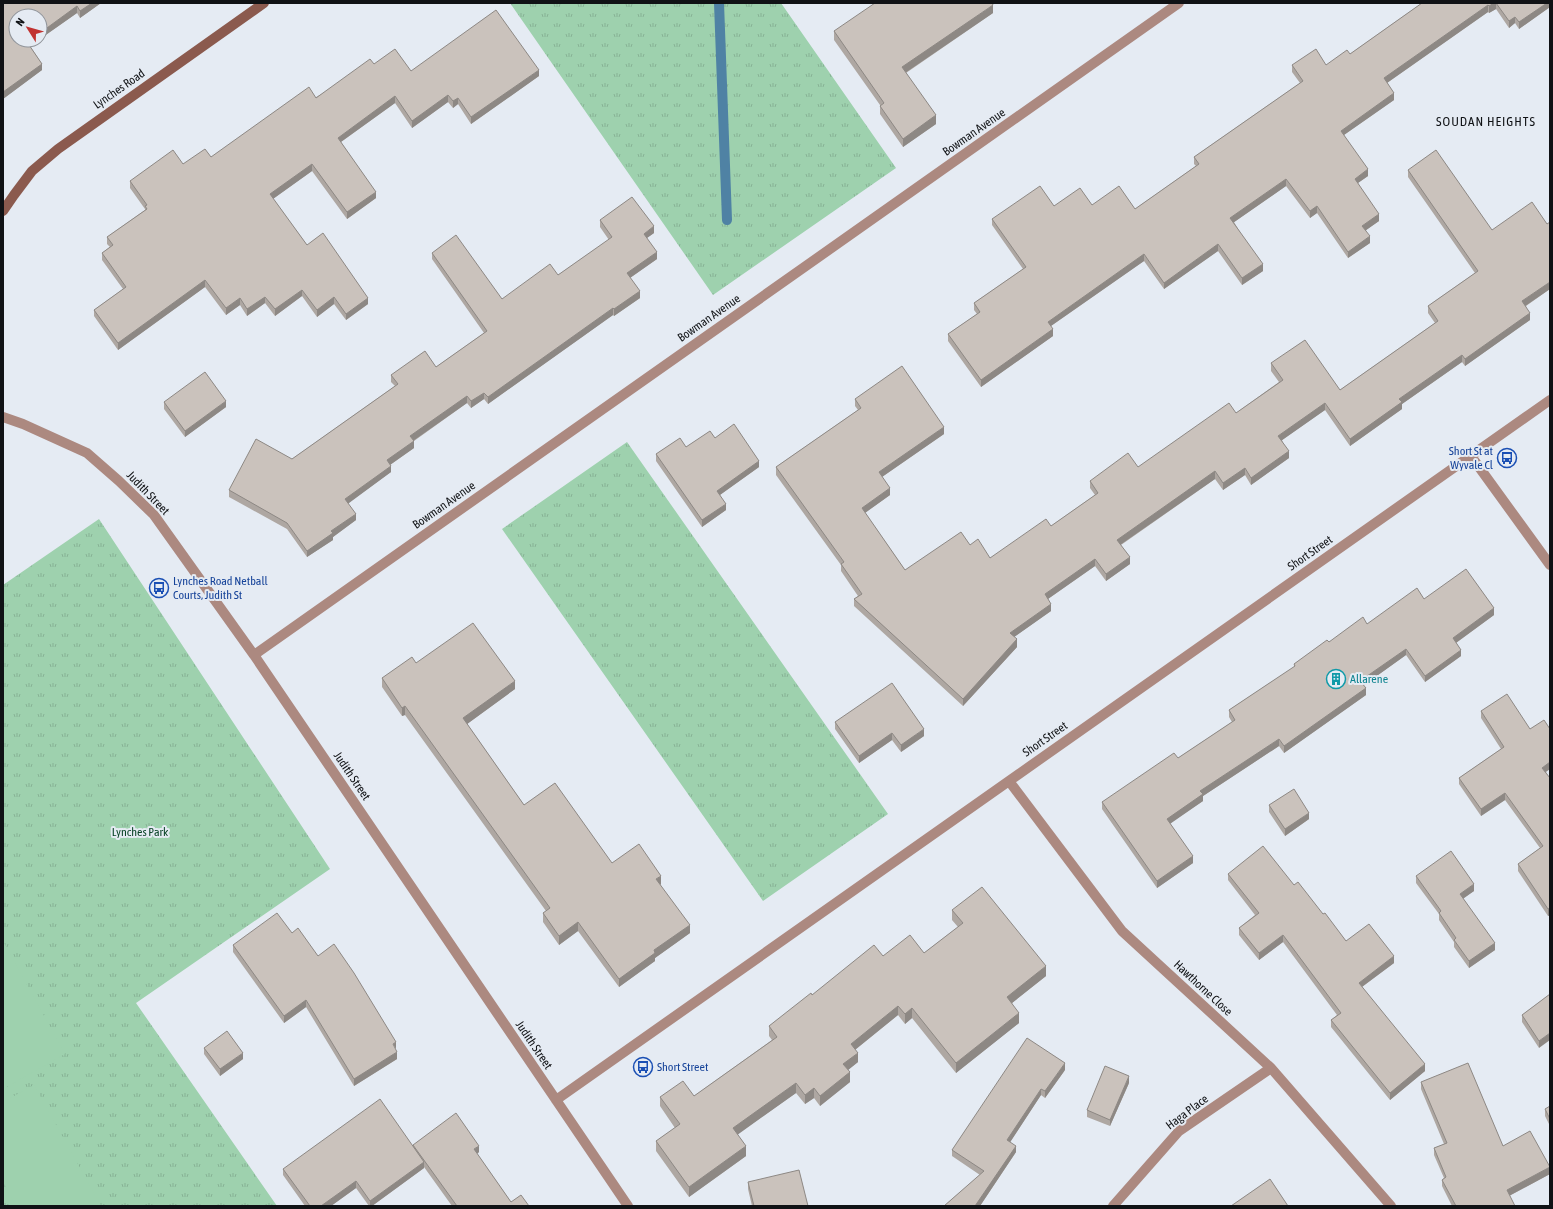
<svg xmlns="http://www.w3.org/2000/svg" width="1553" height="1209" viewBox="0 0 1553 1209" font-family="'Asap Condensed',sans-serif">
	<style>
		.park { fill: url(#park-tufts) }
		.pitch { fill: #9ed1ae }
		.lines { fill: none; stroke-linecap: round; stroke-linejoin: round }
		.stream { stroke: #4f82a4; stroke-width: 10 }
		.street { stroke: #ac8980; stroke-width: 10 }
		.secondary { stroke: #8b5a4e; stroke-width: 10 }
		.wall { fill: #aea7a2 }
		.shaded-wall { fill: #8d8884 }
		.building { fill: #cac2bc; stroke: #8d8884 }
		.labels { text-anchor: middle; stroke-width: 4; stroke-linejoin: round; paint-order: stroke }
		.street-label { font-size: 12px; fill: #101215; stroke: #e5ebf3 }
		.transit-label { font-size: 12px; fill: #164399; stroke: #e5ebf3; text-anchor: start }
		.culture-label { font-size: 12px; fill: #0d838f; stroke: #e5ebf3; text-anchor: start }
		.park-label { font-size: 12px; fill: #084325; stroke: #e5ebf3 }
		.neighbourhood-label { font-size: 13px; letter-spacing: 1px; fill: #101215; stroke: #e5ebf3 }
	</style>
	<defs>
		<pattern id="park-tufts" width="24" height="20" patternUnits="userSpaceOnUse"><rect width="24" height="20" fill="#9ed1ae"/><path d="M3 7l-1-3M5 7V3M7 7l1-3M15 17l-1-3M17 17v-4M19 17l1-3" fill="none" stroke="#87b295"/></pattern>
	</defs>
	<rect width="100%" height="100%" fill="#e5ebf3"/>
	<!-- park -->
	<path class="park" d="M510,3H781L896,168L713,295Z
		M627,442L888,814L763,901L502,529Z
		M99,519L330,869L136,1003L277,1206H3V585Z"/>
	<!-- pitch -->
	<path class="pitch" d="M3,941L65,1054L3,1089Z
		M34,1085L101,1206H16L3,1182V1102Z"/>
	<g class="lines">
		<!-- stream -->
		<path class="stream" d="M719,3L727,220"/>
		<!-- street -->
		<path class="street" d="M3,417L23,424L87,453L119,481L154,515L254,655L628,1206
			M1471,456L1550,565
			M254,655L1179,3
			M1009,781L1122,931L1271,1068L1391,1206
			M556,1100L1550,400
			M1113,1206L1179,1131L1271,1068"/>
		<!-- secondary -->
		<path class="secondary" d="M3,211L14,195L32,171L58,149L264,3"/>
	</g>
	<!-- wall -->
	<path class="wall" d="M3,3H101L80,18L77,13L40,39V16H16V40H39L30,46L42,64V70L3,99Z
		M1422,3H1550V7L1519,29L1515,23L1509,28L1496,9L1489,13L1488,12L1387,83L1394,100L1344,135L1368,176L1358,183L1379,221L1366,230L1370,243L1348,258L1317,213L1310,218L1286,186L1234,222L1263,271L1242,285L1218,251L1164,289L1144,261L1051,326L1053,336L981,387L948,341V334L977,314L974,310V303L1023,269L992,225V219L1054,206L1092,205L1135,209L1196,166L1194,164V157L1300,83L1292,72V65H1326L1350,54Z
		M993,13L906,73L936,124L903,147L880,114V105L834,40V31Z
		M374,64L411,71L539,76L471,124L458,104L453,108L448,102L412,128L395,103L341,142L376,198L347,219L312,171L273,199L307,245L368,304L346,320L334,304L317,317L302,296L275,316L265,303L247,316L240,305L226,315L205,287L118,350L94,316V310L123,289L102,260V253L110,247L107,244V237L145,210V209L130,188V181L183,164L211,157Z
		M1408,170L1492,230L1550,289L1526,306L1530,320L1465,366L1462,362L1402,404V409L1350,446L1325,410L1282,440L1289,458L1251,485L1245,475L1223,490L1215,479L1121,545L1130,564L1106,581L1095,566L1048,599L1051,611L1014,637L1017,647L963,706L854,606V599L858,596L841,571V565L776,475V467L858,410L855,406V399L944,434L882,477L890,495L865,513L905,570L970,545L990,558L1051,526L1095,495L1090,488V481L1138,467L1236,413L1279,382L1271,371V363L1340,390L1435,323L1428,313V306L1475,273L1408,177Z
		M600,220L654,233L647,238L657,259L630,278L640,298L614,316L613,315L488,404L484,399L471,408L467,403L414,441V448L390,465L391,472L348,503L356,520L333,537V540L307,557L287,529L229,497V490L292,459L395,386L391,382V375L436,367L484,333L432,259V253L502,299L558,275L609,240L600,227Z
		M164,402L226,407L185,437L164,409Z
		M715,438L759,467L720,495L726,510L702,527L656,461V454L686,447Z
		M1424,599L1494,615L1456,643L1461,656L1425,682L1406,655L1364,685L1366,695L1284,753L1279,746L1203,796V801L1170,823L1193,863L1157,888L1102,809V802L1178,758L1232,722L1229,717V710L1294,667V664L1329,642L1367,624Z
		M416,663L515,689L467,724L524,805L612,863L661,884L660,885L690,933L655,958V961L619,987L578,931L559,945L543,922V913L546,911L405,715L402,716L382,687V678Z
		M1481,711L1530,729H1550V769L1546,772L1550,778V915L1548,916L1518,871V864L1540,848L1505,800L1481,816L1459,784V778L1501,749L1481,718Z
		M835,722L924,736L901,752L892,740L859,763L835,729Z
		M1269,805L1309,819L1285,836L1269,812Z
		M1228,874L1294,885L1323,914L1346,941L1394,963L1362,987L1425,1071L1390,1100L1331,1027V1020L1337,1015L1283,942L1259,960L1239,935V928L1255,915L1228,880Z
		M1416,876L1474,891L1463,898L1495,950L1469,968L1454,947V942L1439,920V914L1416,883Z
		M952,910L1046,976L1012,1003L1019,1023L956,1073L912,1018L905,1024L898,1015L855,1050L858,1062L848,1070L850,1082L820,1106L814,1098L805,1104L796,1093L737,1134L746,1156L689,1197L656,1151V1141L675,1128L660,1106V1097L694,1096L772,1040L769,1036V1026L812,995L883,956L924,953L958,927L952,920Z
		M292,933L318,956L397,1059L354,1086L306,1007L284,1023L233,952V945Z
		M1550,994L1539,1048L1522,1022V1015Z
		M204,1048L243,1059L220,1076L204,1054Z
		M1065,1070L1045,1098L1041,1095L1010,1142L1016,1152L980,1206H944L980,1175L952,1156V1150Z
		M1421,1082L1503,1146L1550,1174L1509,1196L1515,1206H1452L1442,1186V1180L1444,1178L1434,1155V1148L1444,1144L1421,1089Z
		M1129,1083L1110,1126L1087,1117V1110Z
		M1550,1106V1126L1545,1116V1109Z
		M413,1145L479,1152L477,1154L511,1202L529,1206H452L424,1167V1168L372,1206H369L356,1188L331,1206H305L283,1175V1169L413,1146Z
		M748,1182L808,1206H752L748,1189Z"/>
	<!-- shaded-wall -->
	<path class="shaded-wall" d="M92,3H101L80,18V11Z
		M1494,3H1496V9L1489,13V6Z
		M1547,3H1550V7L1519,29V22Z
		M993,5V13L902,75V67Z
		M1488,5V12L1384,85V78Z
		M77,6V13L40,39V33Z
		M1515,17V23L1509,28V21Z
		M30,40H39L27,49V42Z
		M42,64V70L3,99V92Z
		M539,70V76L471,124V117Z
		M1394,93V100L1341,137V131Z
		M448,95V102L412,128V121Z
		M395,96V103L338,144V138Z
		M458,98V104L453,108V101Z
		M936,115V124L903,147V139Z
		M312,164V171L270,201V194Z
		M1368,169V176L1355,185V179Z
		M1286,179V186L1230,225V218Z
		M376,192V198L347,219V212Z
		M1317,206V213L1310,218V211Z
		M1379,214V221L1362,233V226Z
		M654,226V233L644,240V234Z
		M1370,236V243L1348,258V252Z
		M1218,244V251L1164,289V283Z
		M657,252V259L627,280V273Z
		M1144,254V261L1048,328V322Z
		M1263,264V271L1242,285V278Z
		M205,280V287L118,350V343Z
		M1550,282V289L1522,308V301Z
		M302,290V296L275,316V309Z
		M640,291V298L614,316V309Z
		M265,297V303L247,316V309Z
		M334,297V304L317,317V310Z
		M240,298V305L226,315V308Z
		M368,298V304L346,320V314Z
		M613,308V315L488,404V397Z
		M1530,313V320L1465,366V359Z
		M1053,329V336L981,387V380Z
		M1462,355V362L1402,404V409L1350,446V439L1399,399Z
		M484,393V399L471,408V401Z
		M467,396V403L410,443V436Z
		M226,401V407L185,437V431Z
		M1325,403V410L1278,443V436Z
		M944,427V434L879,479V472Z
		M414,441V448L387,467V460Z
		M1289,451V458L1251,485V478Z
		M759,461V467L717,497V491Z
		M391,466V472L345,506V499Z
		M1245,468V475L1223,490V483Z
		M1215,471V479L1117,547V540Z
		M890,488V495L862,515V508Z
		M726,504V510L702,527V520Z
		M356,514V520L333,537V540L307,557V551L331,531Z
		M1130,557V564L1106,581V574Z
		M1095,559V566L1045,601V594Z
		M1051,604V611L1010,640V633Z
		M1494,608V615L1453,645V638Z
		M1017,639V647L963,706V699Z
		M1406,649V655L1360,688V681Z
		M1461,650V656L1425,682V676Z
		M515,681V689L463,727V718Z
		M1366,688V695L1284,753V746Z
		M405,706V715L402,716V708Z
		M924,729V736L901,752V745Z
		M892,733V740L859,763V756Z
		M1279,739V746L1203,796V801L1167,826V819L1200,791Z
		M1550,762V769L1542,774V768Z
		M1505,793V800L1481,816V809Z
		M1309,813V819L1285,836V829Z
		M1193,856V863L1157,888V881Z
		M661,876V884L656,888V879Z
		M1474,884V891L1460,901V894Z
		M1550,908V915L1548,916V909Z
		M578,922V931L559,945V936Z
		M690,925V933L655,958V961L619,987V979L654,950Z
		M1283,935V942L1259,960V953Z
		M1495,943V950L1469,968V961Z
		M1394,956V963L1359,989V983Z
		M1046,966V976L1007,1007V997Z
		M306,1000V1007L284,1023V1016Z
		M898,1006V1015L851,1053V1044Z
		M912,1008V1018L905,1024V1014Z
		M1019,1013V1023L956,1073V1063Z
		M1550,1033V1040L1539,1048V1041Z
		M396,1042V1049L393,1044Z
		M397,1052V1059L354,1086V1079Z
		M243,1053V1059L220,1076V1069Z
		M858,1053V1062L843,1074V1064Z
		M1065,1063V1070L1045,1098V1091Z
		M1425,1064V1071L1390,1100V1093Z
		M850,1072V1082L820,1106V1096Z
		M1129,1076V1083L1110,1126V1120Z
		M796,1083V1093L733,1138V1128Z
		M814,1088V1098L805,1104V1095Z
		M1041,1089V1095L1007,1147V1140Z
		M479,1146V1152L474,1156V1149Z
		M746,1146V1156L689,1197V1187Z
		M1016,1146V1152L980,1206H975Z
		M424,1162V1168L372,1206H370V1201Z
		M1550,1167V1174L1507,1197V1190Z
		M356,1181V1188L331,1206H321Z"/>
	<!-- building -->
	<path class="building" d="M3,3H92L80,11L77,6L40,33V16H16V40H30L27,42L42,64L3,92Z
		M875,3H992L993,5L902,67L936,115L903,139L880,106L884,103L834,31Z
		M1422,3H1494L1489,6L1488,5L1384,78L1394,93L1341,131L1368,169L1355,179L1379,214L1362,226L1370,236L1348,252L1317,206L1310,211L1286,179L1230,218L1263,264L1242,278L1218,244L1164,283L1144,254L1048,322L1053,329L981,380L948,334L980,312L974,303L1026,267L992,219L1040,186L1054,206L1080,188L1092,205L1119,186L1135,209L1199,164L1194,157L1303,81L1292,65L1316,49L1326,65L1347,50L1350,54Z
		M1496,3H1547L1519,22L1515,17L1509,21Z
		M496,10L539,70L471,117L458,98L453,101L448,95L412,121L395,96L338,138L376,192L347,212L312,164L270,194L307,245L323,233L368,298L346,314L334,297L317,310L302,290L275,309L265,297L247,309L240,298L226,308L205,280L118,343L94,310L126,287L102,253L113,245L107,237L147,209L145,206L147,205L130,181L173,150L183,164L205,149L211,157L309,87L316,98L370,59L374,64L395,49L411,71Z
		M1436,150L1492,230L1532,202L1547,224L1550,222V282L1522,301L1530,313L1465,359L1462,355L1399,399L1402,402L1350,439L1325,403L1278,436L1289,451L1251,478L1245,468L1223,483L1215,471L1117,540L1130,557L1106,574L1095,559L1045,594L1051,604L1010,633L1017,639L963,699L854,599L862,594L841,564L844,562L776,467L861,408L855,399L902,366L944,427L879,472L890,488L862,508L905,570L961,532L970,545L978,539L990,558L1046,519L1051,526L1098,493L1090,481L1128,453L1138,467L1229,403L1236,413L1283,380L1271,363L1305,340L1340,390L1438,321L1428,306L1478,271L1408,170Z
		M632,197L654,226L644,234L657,252L627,273L640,291L614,309L613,308L488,397L484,393L471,401L467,396L410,436L414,441L387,460L391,466L345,499L356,514L331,531L333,533L307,551L287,523L229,490L256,439L292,459L398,384L391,375L425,351L436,367L487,331L432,253L456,235L502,299L550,264L558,275L612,237L600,220Z
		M205,372L226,401L185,431L164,402Z
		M734,424L759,461L717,491L726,504L702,520L656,454L680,438L686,447L710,431L715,438Z
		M1466,569L1494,608L1453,638L1461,650L1425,676L1406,649L1360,681L1366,688L1284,746L1279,739L1200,791L1203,794L1167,819L1193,856L1157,881L1102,802L1174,753L1178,758L1235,720L1229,710L1295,666L1294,664L1327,640L1329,642L1363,617L1367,624L1417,588L1424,599Z
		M473,623L515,681L463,718L524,805L555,783L612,863L639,844L661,876L656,879L690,925L654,950L655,953L619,979L578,922L559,936L543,913L550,908L405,706L402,708L382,678L412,657L416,663Z
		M892,683L924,729L901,745L892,733L859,756L835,722Z
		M1507,694L1530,729L1544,720L1550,729V762L1542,768L1550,778V908L1548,909L1518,864L1543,846L1505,793L1481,809L1459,778L1504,747L1481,711Z
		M1294,789L1309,813L1285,829L1269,805Z
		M1263,846L1294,885L1298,882L1323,914L1325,913L1346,941L1369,924L1394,956L1359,983L1425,1064L1390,1093L1331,1020L1341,1013L1283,935L1259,953L1239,928L1259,913L1228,874Z
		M1451,851L1474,884L1460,894L1495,943L1469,961L1454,940L1456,938L1439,913L1441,911L1416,876Z
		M982,887L1046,966L1007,997L1019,1013L956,1063L912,1008L905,1014L898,1006L851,1044L858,1053L843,1064L850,1072L820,1096L814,1088L805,1095L796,1083L733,1128L746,1146L689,1187L656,1141L680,1124L660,1097L683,1081L694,1096L777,1037L769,1026L811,993L812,995L874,945L883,956L910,935L924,953L963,923L952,910Z
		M277,913L292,933L298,928L318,956L334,944L354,973L396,1042L393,1044L397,1052L354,1079L306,1000L284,1016L233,945Z
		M1550,994V1033L1539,1041L1522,1015Z
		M227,1031L243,1053L220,1069L204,1048Z
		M1027,1038L1065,1063L1045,1091L1041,1089L1007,1140L1016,1146L975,1206H944L984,1171L952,1150Z
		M1468,1063L1503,1146L1530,1131L1550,1167L1507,1190L1515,1206H1456L1442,1180L1446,1177L1434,1148L1447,1143L1421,1082Z
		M1105,1066L1129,1076L1110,1120L1087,1110Z
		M380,1099L424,1162L370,1201L356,1181L321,1206H310L283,1169Z
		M1550,1106V1119L1545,1109Z
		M456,1113L479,1146L474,1149L511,1202L521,1195L529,1206H457L413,1145Z
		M799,1170L808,1206H754L748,1182Z
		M1270,1179L1288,1206H1231Z"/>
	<!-- icons -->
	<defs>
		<symbol id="bus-ring" viewBox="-11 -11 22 22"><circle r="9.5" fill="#e5ebf3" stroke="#1a4fb4" stroke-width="1.5"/><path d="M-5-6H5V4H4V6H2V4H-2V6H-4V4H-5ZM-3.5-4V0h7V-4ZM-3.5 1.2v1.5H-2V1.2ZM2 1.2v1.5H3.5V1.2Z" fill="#1a4fb4"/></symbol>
		<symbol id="building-ring" viewBox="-11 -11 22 22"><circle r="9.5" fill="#e5ebf3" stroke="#0f9aa8" stroke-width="1.5"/><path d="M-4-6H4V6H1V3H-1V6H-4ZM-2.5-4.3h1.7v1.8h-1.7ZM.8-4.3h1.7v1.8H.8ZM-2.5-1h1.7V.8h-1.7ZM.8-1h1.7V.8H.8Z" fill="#0f9aa8"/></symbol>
	</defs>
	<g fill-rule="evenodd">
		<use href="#bus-ring" x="1496" y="447" width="22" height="22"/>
		<use href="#bus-ring" x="148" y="577" width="22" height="22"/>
		<use href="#building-ring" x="1325" y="668" width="22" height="22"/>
		<use href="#bus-ring" x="632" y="1056" width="22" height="22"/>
	</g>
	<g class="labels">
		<!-- street labels -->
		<g class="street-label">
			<text transform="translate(119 89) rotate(-35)" y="4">Lynches Road</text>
			<text transform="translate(974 132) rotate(-35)" y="4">Bowman Avenue</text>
			<text transform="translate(709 318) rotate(-35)" y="4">Bowman Avenue</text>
			<text transform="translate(148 493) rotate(46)" y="4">Judith Street</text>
			<text transform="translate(444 505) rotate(-35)" y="4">Bowman Avenue</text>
			<text transform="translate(1310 553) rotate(-35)" y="4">Short Street</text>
			<text transform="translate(1045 739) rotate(-35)" y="4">Short Street</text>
			<text transform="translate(352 776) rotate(56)" y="4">Judith Street</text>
			<text transform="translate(1203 988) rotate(43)" y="4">Hawthorne Close</text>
			<text transform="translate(534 1045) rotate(56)" y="4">Judith Street</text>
			<text transform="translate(1187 1112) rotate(-37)" y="4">Haga Place</text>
		</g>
		<!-- transit labels -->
		<g class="transit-label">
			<text x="1493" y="455" text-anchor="end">Short St at<tspan x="1493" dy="14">Wyvale Cl</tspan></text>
			<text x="173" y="585">Lynches Road Netball<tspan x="173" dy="14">Courts, Judith St</tspan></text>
			<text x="657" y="1071">Short Street</text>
		</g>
		<!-- culture labels -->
		<g class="culture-label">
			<text x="1350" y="683">Allarene</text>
		</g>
		<!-- park labels -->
		<g class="park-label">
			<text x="140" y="836">Lynches Park</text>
		</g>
		<!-- neighbourhood labels -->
		<g class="neighbourhood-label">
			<text x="1486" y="126">SOUDAN HEIGHTS</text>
		</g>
	</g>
	<!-- border -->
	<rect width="1553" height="1209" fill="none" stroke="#101215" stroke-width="8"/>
	<!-- north arrow -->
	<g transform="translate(28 28) rotate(307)"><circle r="19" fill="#e5ebf3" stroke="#90949a"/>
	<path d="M0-3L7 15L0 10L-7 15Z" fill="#c13230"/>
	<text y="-6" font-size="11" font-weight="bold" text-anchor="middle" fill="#101215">N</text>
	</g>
</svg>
